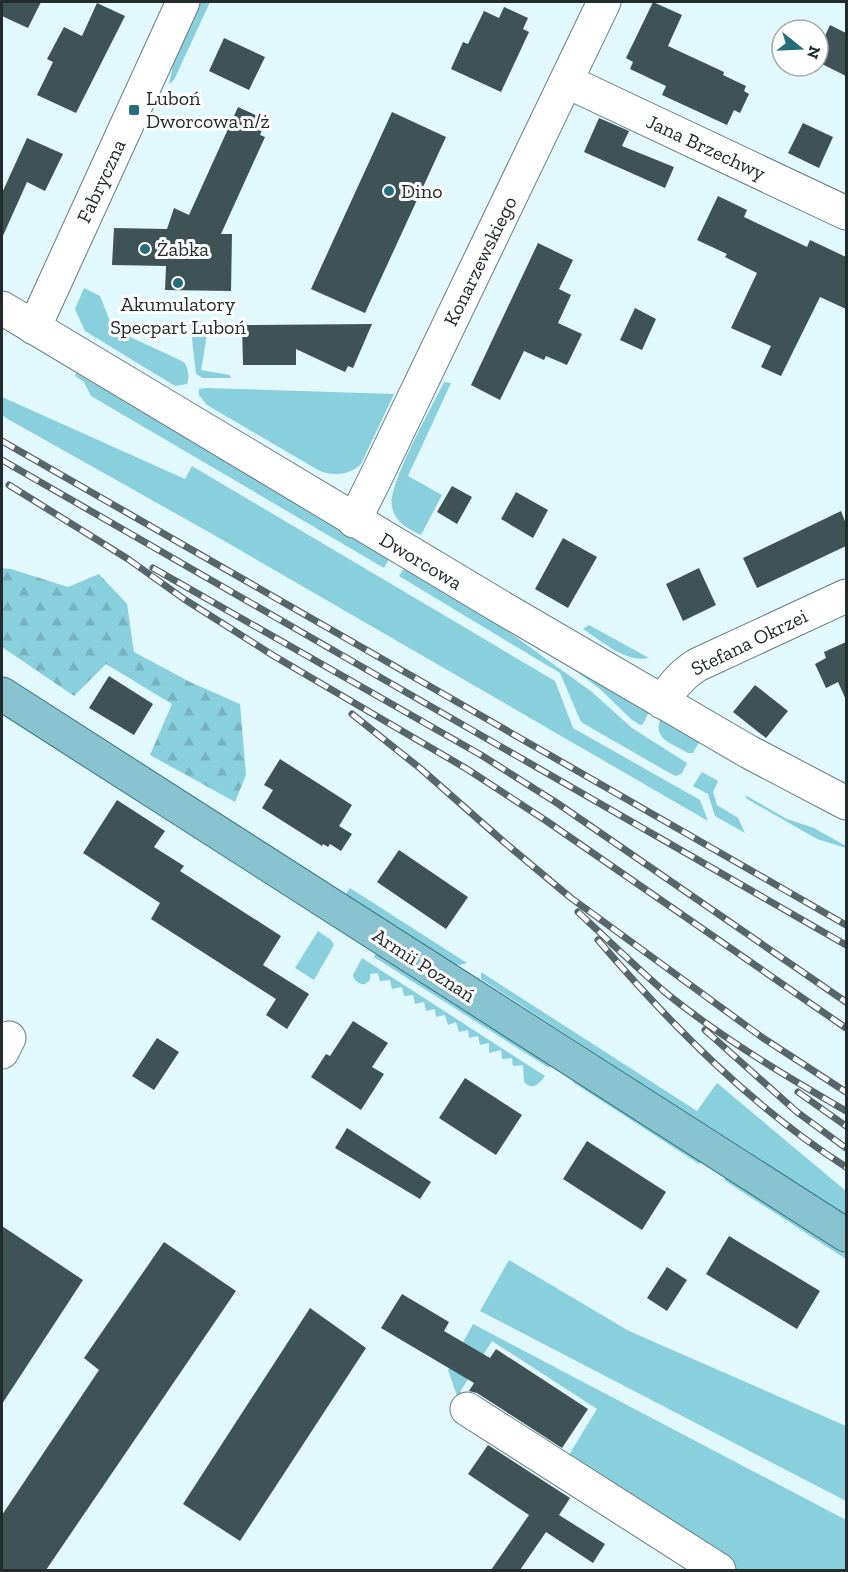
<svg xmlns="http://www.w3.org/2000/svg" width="848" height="1572" viewBox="0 0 848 1572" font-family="'Zilla Slab',serif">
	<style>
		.grass { fill: #8acfde }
		.forest { fill: url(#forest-firs) }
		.building { fill: #3f5256 }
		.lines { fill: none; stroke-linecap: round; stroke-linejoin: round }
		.minor-casing { stroke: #687c81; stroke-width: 35 }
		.major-casing { stroke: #327482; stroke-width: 35 }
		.minor { stroke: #fff; stroke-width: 33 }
		.major { stroke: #89c3d0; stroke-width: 33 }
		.rail-casing { stroke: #596669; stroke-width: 7 }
		.rail { stroke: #fff; stroke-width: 4.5; stroke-dasharray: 14; stroke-linecap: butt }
		.poi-dot { fill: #266c7b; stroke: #fff; stroke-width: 2 }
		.labels { text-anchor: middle; stroke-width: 6; stroke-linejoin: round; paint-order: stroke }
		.poi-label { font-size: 20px; fill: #232b2d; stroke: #fff; text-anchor: start }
		.street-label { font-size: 20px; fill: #232b2d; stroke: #fff }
	</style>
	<defs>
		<pattern id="forest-firs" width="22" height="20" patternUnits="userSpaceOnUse" patternTransform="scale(1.5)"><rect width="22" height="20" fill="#8acfde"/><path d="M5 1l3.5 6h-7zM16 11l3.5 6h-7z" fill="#77b2bf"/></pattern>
	</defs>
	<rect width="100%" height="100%" fill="#e1f8fd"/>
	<!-- grass -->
	<path class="grass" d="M199,2H210L174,80L169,84L176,52Z
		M84,288L100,296L113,329L184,362C188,368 190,377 187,384L175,386L85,331L75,309Z
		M199,320L205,323L208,329L201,370L230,375L231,378H203L196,374L190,321Z
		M76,373L389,559L384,568L91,396L84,382L75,376Z
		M444,382L451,383L408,476L442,495L421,535C408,529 395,522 392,507C387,485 433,405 444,382Z
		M205,388L394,394L361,464C351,475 331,477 318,470L207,405L199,395V389Z
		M2,397L185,479L192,466L555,681L573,728L700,800L708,821L214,535L6,418L2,415Z
		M405,567L487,616L592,692L632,728L687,763L682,773L677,776L673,775L581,722L560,673L399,576Z
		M589,625L649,658C625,663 602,641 583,629Z
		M535,641L650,710L643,724L640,725L631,719L600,689Z
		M661,717L701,739L693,753H688C671,742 652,740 661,717Z
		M702,772L718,781L713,792L717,805L738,818L745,833L715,816L708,794L693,786Z
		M745,795L787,819L814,828L846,846V848L817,839L747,799Z
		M350,888L467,963L460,965L453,964L345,895Z
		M318,931L331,940L334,945L314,980L295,968Z
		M376,953L551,1064L549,1068L374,957Z
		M362,958L545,1076C539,1084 533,1091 524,1082L523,1065L513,1066L512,1058L502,1059L501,1050L489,1053V1043L480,1045L478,1036L469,1038L468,1030L459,1032L456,1022L448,1025L445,1015L436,1017L435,1009L426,1011L424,1002L415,1004L413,995L404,996L402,987L392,989L390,980L380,981L378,973L370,974V980L365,984C360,985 353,980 353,975Z
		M481,972L697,1111L717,1083L846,1191V1217L481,979Z
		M571,1081L585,1085L702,1161L699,1164Z
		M726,1177L846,1254V1259L724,1180Z
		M509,1260L629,1331L846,1426V1501L480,1311Z
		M473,1324L846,1520V1570H733L567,1458L597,1409L492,1341L460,1392L469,1399L462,1410L448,1370Z"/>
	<!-- forest -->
	<path class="forest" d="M2,568L11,569L68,587L99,574L127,604L134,652L190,682L240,704L246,775L235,802L150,755L172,704L106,664L74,696L2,647Z"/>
	<!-- building -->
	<path class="building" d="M2,2H41L28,28L2,16Z
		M653,2L682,15L668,46L724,72L723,75L746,86L744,91L749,94L740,113L734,110L727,125L662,95L666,86L630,69L633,62L626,58Z
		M97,3L125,16L76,113L37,95L53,62L47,59L64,27L82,36Z
		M504,7L528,18L523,29L529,32L501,92L451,69L463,42L468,44L484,11L499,18Z
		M830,25L846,33V76L818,62V51Z
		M224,38L265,57L249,90L209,71Z
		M238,107L266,120L260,135L265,137L221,234H232L231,291L165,290L166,266L112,265L114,228L167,229L174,208L189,215Z
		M392,112L446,137L365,313L311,289Z
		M599,118L629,131L622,146L674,167L665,188L584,152Z
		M803,123L833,137L819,168L788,153Z
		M27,138L63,154L45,191L27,182L2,238V193Z
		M718,196L747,210L744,217L807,247L810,240L846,257V309L820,297L781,376L761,367L771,346L731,328L757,273L725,257L727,254L697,240Z
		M538,243L573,260L559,289L571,295L558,323L582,334L567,365L546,356L544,360L524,351L500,400L471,385Z
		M635,308L656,319L642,350L620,340Z
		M372,324L353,368L348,366L345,372L296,349V365H243L242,325Z
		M452,486L472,497L457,524L437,512Z
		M516,492L548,510L533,538L501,519Z
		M841,511L846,524V546L757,588L743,558Z
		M563,538L597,557L568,608L535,589Z
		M699,568L716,605L683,621L666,584Z
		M846,642V700L838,682L826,688L815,664L826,658L824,652Z
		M109,676L153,704L134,735L89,708Z
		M755,685L788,711L766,738L733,712Z
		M280,759L352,805L339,826L352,834L341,851L330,844L328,847L323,844L322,846L262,808L273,790L264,785Z
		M117,800L165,831L154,847L184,866L180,871L281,936L263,965L309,994L287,1029L266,1015L276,999L151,919L160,903L83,853Z
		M399,850L468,897L446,929L377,882Z
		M353,1021L388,1043L372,1067L384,1074L361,1110L311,1077L326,1054L330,1056Z
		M157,1038L179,1052L154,1090L132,1076Z
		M465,1078L522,1115L496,1155L439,1118Z
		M347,1128L431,1182L420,1199L335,1148Z
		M587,1141L666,1192L642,1230L563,1179Z
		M2,1226L83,1280L2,1404Z
		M729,1236L820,1291L797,1329L706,1274Z
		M164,1242L236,1291L46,1570H2V1515L99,1370L84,1358Z
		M667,1267L687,1280L667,1311L647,1298Z
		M402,1294L449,1322L444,1331L490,1358L496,1349L588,1409L562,1448L477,1393L469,1391L474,1383L381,1328Z
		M310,1308L366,1348L240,1541L183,1504Z
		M488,1445L570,1498L559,1515L605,1544L593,1563L546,1532L520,1570H491L529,1515L468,1474Z"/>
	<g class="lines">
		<defs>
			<path id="minor" d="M566,81L846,213
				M2,308L499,606L749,752L846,803
				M34,328L183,2
				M354,521L374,481L604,2
				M662,702C672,687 681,675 697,665L846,596
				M2,1052L9,1038
				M467,1409L719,1570"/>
			<path id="major" d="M2,694L846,1235"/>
		</defs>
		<!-- minor casing -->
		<use href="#minor" class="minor-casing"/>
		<!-- major casing -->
		<use href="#major" class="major-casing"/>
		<!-- minor -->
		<use href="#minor" class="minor"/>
		<!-- major -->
		<use href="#major" class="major"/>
		<defs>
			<path id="rail" d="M2,441L846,925
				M2,460L846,945
				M9,485L128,559L184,599L274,656L467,769L545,820L846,1028
				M153,568L481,755L557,803L846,1002
				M352,714L421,769L504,842L571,898L763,1038L846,1092
				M578,912C607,939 636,967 666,993C722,1038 784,1075 846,1111
				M598,940C671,1025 752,1107 846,1167
				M705,1030L797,1112L846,1148
				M798,1092L846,1126"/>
		</defs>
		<!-- rail casing -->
		<use href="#rail" class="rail-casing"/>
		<!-- rail -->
		<use href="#rail" class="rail"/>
	</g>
	<!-- markers -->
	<g class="poi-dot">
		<rect x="128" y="104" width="12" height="12" rx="3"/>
		<circle cx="389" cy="191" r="6"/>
		<circle cx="145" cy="249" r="6"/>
		<circle cx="178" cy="283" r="6"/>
	</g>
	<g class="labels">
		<!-- poi labels -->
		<g class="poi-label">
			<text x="146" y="105">Luboń<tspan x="146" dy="23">Dworcowa n/ż</tspan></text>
			<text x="401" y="198">Dino</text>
			<text x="157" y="256">Żabka</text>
			<text x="178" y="311" text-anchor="middle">Akumulatory<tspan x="178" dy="23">Specpart Luboń</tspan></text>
		</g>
		<!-- street labels -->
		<g class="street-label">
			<text transform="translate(706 147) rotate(25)" y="7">Jana Brzechwy</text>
			<text transform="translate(101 181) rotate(-65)" y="7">Fabryczna</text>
			<text transform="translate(480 261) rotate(-64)" y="7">Konarzewskiego</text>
			<text transform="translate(421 561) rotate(31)" y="7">Dworcowa</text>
			<text transform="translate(749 642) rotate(-26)" y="7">Stefana Okrzei</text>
			<text transform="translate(424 965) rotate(33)" y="7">Armii Poznań</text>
		</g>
	</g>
	<!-- border -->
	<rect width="848" height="1572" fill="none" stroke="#232b2d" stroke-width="6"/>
	<!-- north arrow -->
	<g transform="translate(800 48) rotate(108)"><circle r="28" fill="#ffffff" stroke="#a7aaab" stroke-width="1.5"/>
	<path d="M0-4.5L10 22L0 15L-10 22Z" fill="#266c7b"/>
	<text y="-9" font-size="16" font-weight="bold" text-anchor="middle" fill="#232b2d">N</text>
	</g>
</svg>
